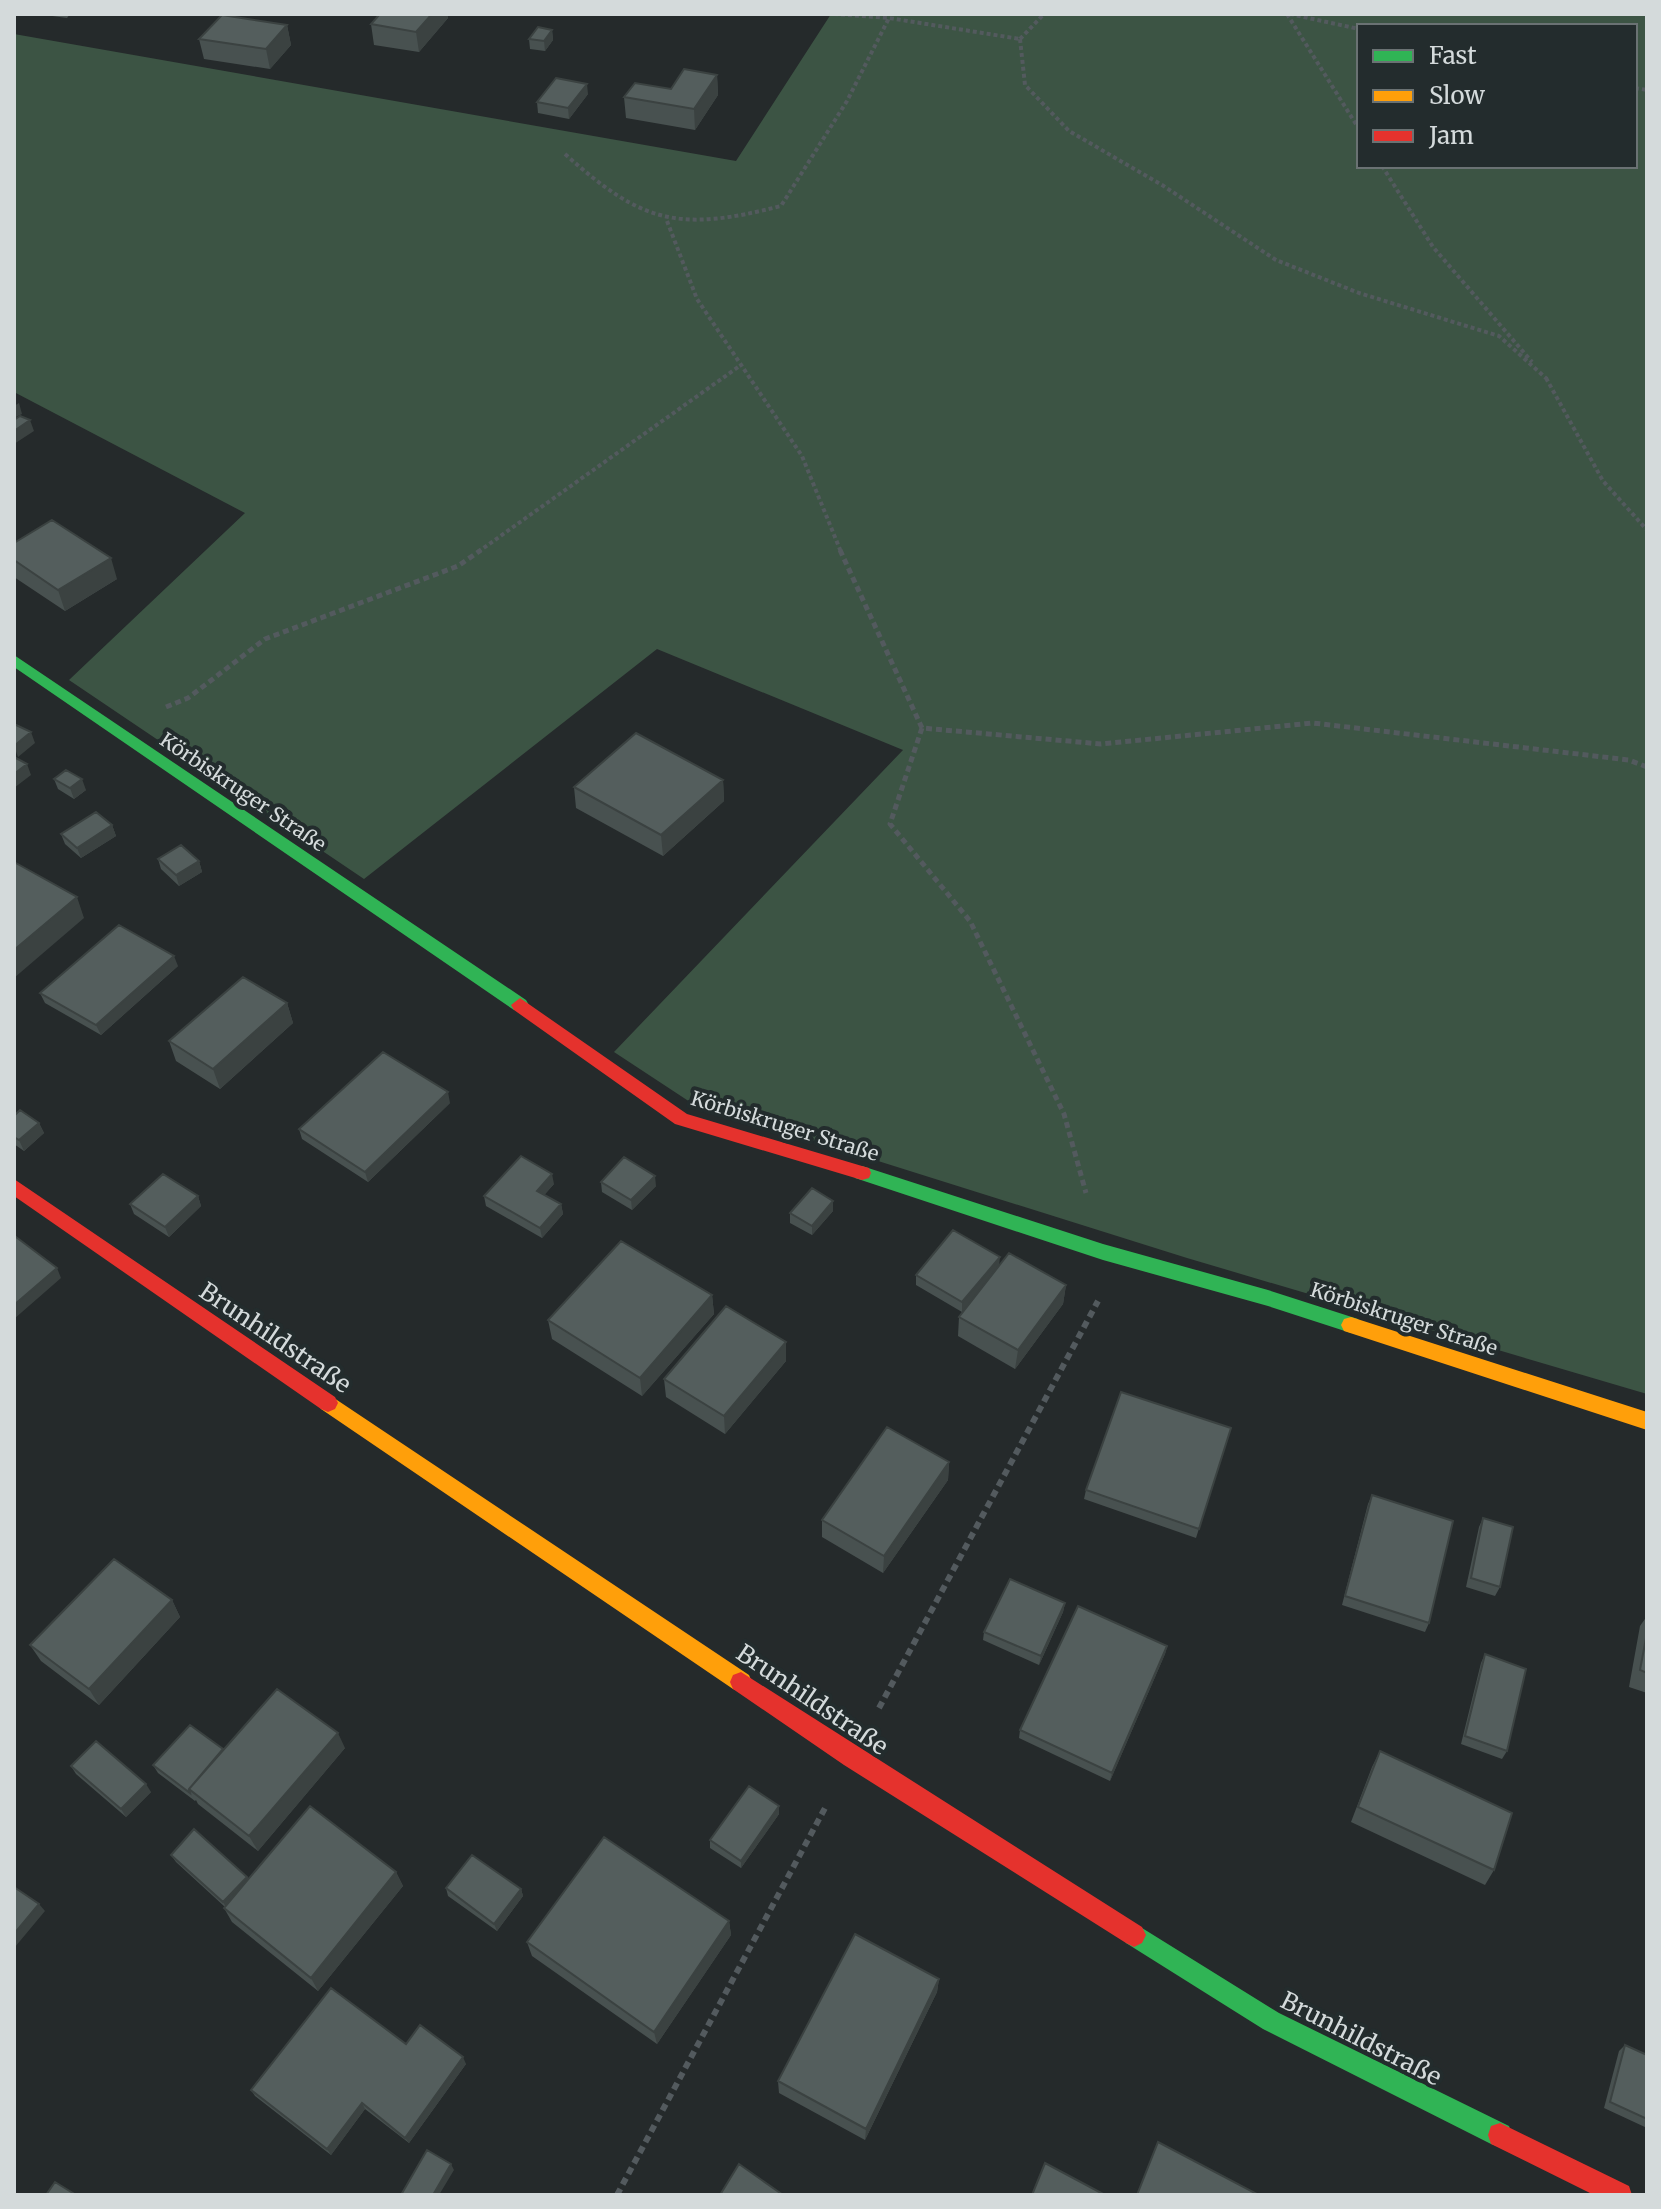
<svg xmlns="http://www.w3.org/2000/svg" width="1661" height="2209" viewBox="0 0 1661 2209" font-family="Merriweather,serif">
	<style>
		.green { fill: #3c5444; fill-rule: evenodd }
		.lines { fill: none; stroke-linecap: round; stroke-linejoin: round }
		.path-far2 { stroke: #535a5e; stroke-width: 4; stroke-dasharray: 4 3; stroke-linecap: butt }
		.path-far1 { stroke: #535a5e; stroke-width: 5; stroke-dasharray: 6 4; stroke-linecap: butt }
		.path { stroke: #535a5e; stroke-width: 6; stroke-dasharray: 7 5; stroke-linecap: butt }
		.fast { fill: #30b455; fill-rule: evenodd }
		.slow { fill: #ff9f0a; fill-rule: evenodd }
		.jam { fill: #e5322d; fill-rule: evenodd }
		.wall { fill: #485150 }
		.shaded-wall { fill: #3b4241 }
		.building { fill: #545e5d; stroke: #3b4241; stroke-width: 2 }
		.labels { text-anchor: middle; stroke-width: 8; stroke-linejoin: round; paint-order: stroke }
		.street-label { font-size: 20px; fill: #d4dadb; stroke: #232c2d }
		.near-street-label { font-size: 24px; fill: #d4dadb; stroke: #232c2d }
	</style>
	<rect width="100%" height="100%" fill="#252a2b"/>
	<!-- green -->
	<path class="green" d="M831,14H1647V1394L1187,1258L690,1102L614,1052L903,750L657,649L364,879L69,680L245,513L14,392V34L736,161ZM1359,26H1635V166H1359Z"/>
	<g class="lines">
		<!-- path-far2 -->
		<path class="path-far2" d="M834,14L889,18L1020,39
			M1287,14L1359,129
			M1290,14L1359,29
			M1020,39L1025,85L1069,131L1162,185L1276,260L1359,293L1499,336L1547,379
			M1020,39L1044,14
			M1635,88L1647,90
			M565,154C643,224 679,232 781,206L847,101L889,18
			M1382,166L1433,247L1532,362
			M667,221L697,299L802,456L841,552
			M1546,378L1603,481L1647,530
			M478,552L741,365"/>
		<!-- path-far1 -->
		<path class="path-far1" d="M840,550L922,728L1101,744L1313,723L1629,760L1647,767
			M166,707L188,698L265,639L458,566L481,550
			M922,728L890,824L970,921L1064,1114L1086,1193"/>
		<!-- path -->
		<path class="path" d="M879,1708L1098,1301
			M617,2195L825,1808"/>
		<!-- fast -->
		<path class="fast" d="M14,655L526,1000L529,1005L526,1010H514L14,667Z
			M862,1166L1103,1244L1268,1290L1358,1319L1361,1325L1358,1331L1351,1333L1268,1306L1103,1260L855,1178L853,1173L855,1168Z
			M1134,1923L1279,2013L1509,2126L1512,2135L1509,2144L1500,2147L1491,2144L1263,2029L1126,1943L1122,1935L1126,1927Z"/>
		<!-- slow -->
		<path class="slow" d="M1351,1317L1647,1412V1430L1344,1331L1341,1325L1344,1319Z
			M328,1394L749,1675L752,1682L749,1689L741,1692L733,1689L321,1409L318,1403L321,1397Z"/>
		<!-- jam -->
		<path class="jam" d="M520,998L687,1114L862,1166L869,1168L871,1173L869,1178L862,1180L675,1124L514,1010L511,1005Z
			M14,1179L335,1397L338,1403L335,1409L328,1412L321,1409L14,1196Z
			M741,1672L1142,1927L1146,1935L1142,1943L1134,1947L1126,1943L844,1765L733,1689L730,1682L733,1675Z
			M1500,2123L1629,2186L1632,2195H1594L1491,2144L1488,2135L1491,2126Z"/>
	</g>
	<!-- wall -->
	<path class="wall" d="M44,14H70L67,18L45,15Z
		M380,14H447L448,18L419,52L374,45L371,24Z
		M287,25L291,45L270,69L204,59L199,39Z
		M552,30L553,40L545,51L530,49L529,39Z
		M717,75L718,95L695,130L626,118L624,97L671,89Z
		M588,94L569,119L538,113L537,102Z
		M14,543L117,579L65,611L14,577Z
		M54,779L86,790L74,799L58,789Z
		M723,780L724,801L663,856L576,808L574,787Z
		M112,825L116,836L81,858L65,844L61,834Z
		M158,859L199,861L202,872L179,886L161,869Z
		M178,966L101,1035L45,1003L40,993Z
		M287,1003L293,1023L220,1089L176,1061L169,1041Z
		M450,1103L368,1182L302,1139L299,1129Z
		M14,1116L39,1123L44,1133L24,1151L14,1144Z
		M601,1182L656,1186L632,1210L602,1192Z
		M554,1184L544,1195L561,1204L563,1214L542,1238L486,1206L484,1196Z
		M198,1196L201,1206L169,1237L134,1214L130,1204Z
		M833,1211L812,1235L790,1223V1213Z
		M999,1266L1066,1285L1063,1304L1015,1369L958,1336L959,1317L987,1280L962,1312L916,1285V1275Z
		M712,1295L714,1314L642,1396L552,1339L548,1320Z
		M786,1342V1361L725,1434L666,1397L664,1379Z
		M1231,1428L1196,1538L1084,1499L1086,1490Z
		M949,1462L948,1480L883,1573L822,1537V1520Z
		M1372,1495L1429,1623L1425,1632L1342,1605L1368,1504Z
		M1483,1518L1500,1587L1495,1596L1466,1587L1479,1527Z
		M172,1600L180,1617L99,1705L41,1661L30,1645Z
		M1065,1603L1063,1612L1039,1665L983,1640L984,1632Z
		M1647,1616V1693L1629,1687L1640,1626Z
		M1167,1646L1165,1654L1110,1781L1019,1738L1020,1730Z
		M1485,1654L1507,1751L1502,1759L1461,1744L1481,1663Z
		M345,1748L258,1851L198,1804L196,1800L195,1801L158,1773L153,1765L223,1749Z
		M1380,1751L1494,1870L1485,1885L1351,1822L1372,1767Z
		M71,1766L151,1792L126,1817L76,1774Z
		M779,1806V1814L741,1868L710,1848V1840Z
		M171,1855L247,1877L249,1879L396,1872L403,1886L318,1991L232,1922L224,1908L225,1907L176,1862Z
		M446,1888L521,1889L523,1896L497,1931L448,1896Z
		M729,1921L731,1935L657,2044L532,1956L527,1942Z
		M939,1979L937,1992L865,2140L779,2093L778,2081Z
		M406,2044L466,2064L409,2143L365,2109L331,2155L255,2096L251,2090Z
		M1625,2045L1647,2055V2128L1604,2108L1619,2051Z"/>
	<!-- shaded-wall -->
	<path class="shaded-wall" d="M432,14H447L448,18L419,52L416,32Z
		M287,25L291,45L270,69L266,49Z
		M552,30L553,40L545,51L544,41Z
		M717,75L718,95L695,130L694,109Z
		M587,84L588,94L569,119L568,108Z
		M19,403L22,414L14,418V406Z
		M30,420L34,431L14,444V431Z
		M111,558L117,579L65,611L58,590Z
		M31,732L35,743L18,757L14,746Z
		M27,764L31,775L14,788V774Z
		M82,779L86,790L74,799L70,788Z
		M723,780L724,801L663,856L661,835Z
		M112,825L116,836L81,858L77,848Z
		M199,861L202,872L179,886L176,875Z
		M77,897L84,918L14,978V950Z
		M174,956L178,966L101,1035L96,1025Z
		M287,1003L293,1023L220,1089L213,1069Z
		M448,1092L450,1103L368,1182L365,1172Z
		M39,1123L44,1133L24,1151L19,1140Z
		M552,1174L554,1184L539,1201L537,1191Z
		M655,1176L656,1186L632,1210L631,1200Z
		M198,1196L201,1206L169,1237L165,1227Z
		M833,1201V1211L812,1235V1226Z
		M561,1204L563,1214L542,1238L540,1228Z
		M1000,1257L999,1266L962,1312V1302Z
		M57,1268L61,1278L14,1319V1305Z
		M1066,1285L1063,1304L1015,1369L1018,1350Z
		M712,1295L714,1314L642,1396L640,1378Z
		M786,1342V1361L725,1434L724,1416Z
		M949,1462L948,1480L883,1573L884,1556Z
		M172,1600L180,1617L99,1705L89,1689Z
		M1065,1603L1063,1612L1039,1665L1041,1656Z
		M1167,1646L1165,1654L1110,1781L1112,1773Z
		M338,1733L345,1748L258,1851L249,1836Z
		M146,1784L151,1792L126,1817L121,1809Z
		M779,1806V1814L741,1868V1861Z
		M396,1872L403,1886L318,1991L311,1978Z
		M247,1877L252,1884L227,1909L223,1902Z
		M521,1889L523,1896L497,1931L494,1924Z
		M39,1904L45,1911L15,1947L14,1934Z
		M729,1921L731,1935L657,2044L654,2032Z
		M939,1979L937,1992L865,2140L866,2129Z
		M463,2057L466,2064L409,2143L405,2138Z
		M362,2103L365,2109L331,2155L327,2149Z
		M451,2164L454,2170L439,2195H433Z"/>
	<!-- building -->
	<path class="building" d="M380,14H432L416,32L371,24Z
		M222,15L287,25L266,49L199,39Z
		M538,27L552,30L544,41L529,39Z
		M684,69L717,75L694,109L624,97L635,83L671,89Z
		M556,78L587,84L568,108L537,102Z
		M20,416L30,420L14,431V420Z
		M52,520L111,558L58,590L14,560V543Z
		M14,724L31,732L14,746Z
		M636,733L723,780L661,835L574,787Z
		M14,757L27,764L14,774Z
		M66,770L82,779L70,788L54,779Z
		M96,812L112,825L77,848L61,834Z
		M181,845L199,861L176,875L158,859Z
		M14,862L77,897L14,950Z
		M119,925L174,956L96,1025L40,993Z
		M243,977L287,1003L213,1069L169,1041Z
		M383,1052L448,1092L365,1172L299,1129Z
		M20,1110L39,1123L19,1140L14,1137V1116Z
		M521,1156L552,1174L537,1191L561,1204L540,1228L484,1196Z
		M624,1157L655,1176L631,1200L601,1182Z
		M163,1174L198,1196L165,1227L130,1204Z
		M812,1188L833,1201L812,1226L790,1213Z
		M953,1230L1000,1257L962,1302L916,1275Z
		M16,1237L57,1268L14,1305V1238Z
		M621,1241L712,1295L640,1378L548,1320Z
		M1009,1253L1066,1285L1018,1350L959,1317Z
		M726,1306L786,1342L724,1416L664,1379Z
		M1121,1392L1231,1428L1199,1529L1086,1490Z
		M887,1427L949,1462L884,1556L822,1520Z
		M1372,1495L1453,1521L1429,1623L1345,1596Z
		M1483,1518L1513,1527L1500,1587L1471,1578Z
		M114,1559L172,1600L89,1689L30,1645Z
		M1010,1579L1065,1603L1041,1656L984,1632Z
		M1078,1606L1167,1646L1112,1773L1020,1730Z
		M1647,1633V1673L1640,1670Z
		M1485,1654L1526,1669L1507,1751L1465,1736Z
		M277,1689L338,1733L249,1836L189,1789Z
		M190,1725L223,1749L189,1789L190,1793L153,1765Z
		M96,1741L146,1784L121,1809L71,1766Z
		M1380,1751L1512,1813L1494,1870L1358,1807Z
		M749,1786L779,1806L741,1861L710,1840Z
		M310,1806L396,1872L311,1978L224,1908Z
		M194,1829L247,1877L223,1902L171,1855Z
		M604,1837L729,1921L654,2032L527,1942Z
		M472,1855L521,1889L494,1924L446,1888Z
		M14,1887L39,1904L14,1934Z
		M855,1934L939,1979L866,2129L778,2081Z
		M331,1988L406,2044L420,2025L463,2057L405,2138L362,2103L327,2149L251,2090Z
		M1625,2045L1647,2055V2119L1610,2102Z
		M1158,2142L1257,2194V2195H1137Z
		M427,2150L451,2164L433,2195H401Z
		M1045,2163L1105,2195H1032Z
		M739,2164L783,2195H720Z
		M55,2182L76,2195H46Z"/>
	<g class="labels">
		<!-- street labels -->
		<g class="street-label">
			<text transform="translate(243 792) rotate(34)" y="7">Körbiskruger Straße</text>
			<text transform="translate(785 1126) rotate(17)" y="7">Körbiskruger Straße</text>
			<text transform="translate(1404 1319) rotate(18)" y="7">Körbiskruger Straße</text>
		</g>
		<!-- near-street labels -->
		<g class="near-street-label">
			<text transform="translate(275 1338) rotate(34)" y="8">Brunhildstraße</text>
			<text transform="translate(812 1700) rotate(34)" y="8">Brunhildstraße</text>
			<text transform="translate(1361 2039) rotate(27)" y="8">Brunhildstraße</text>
		</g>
	</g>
	<!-- border -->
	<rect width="1661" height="2209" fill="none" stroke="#d4dadb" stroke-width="32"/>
	<!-- legend -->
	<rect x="1357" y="24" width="280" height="144" fill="#232c2d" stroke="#6a7273" stroke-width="2"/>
	<rect x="1373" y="50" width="40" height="12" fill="#30b455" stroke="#6a7273" stroke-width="2"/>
	<text x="1429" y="64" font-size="24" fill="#d4dadb">Fast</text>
	<rect x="1373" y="90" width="40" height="12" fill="#ff9f0a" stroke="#6a7273" stroke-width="2"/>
	<text x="1429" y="104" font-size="24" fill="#d4dadb">Slow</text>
	<rect x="1373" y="130" width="40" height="12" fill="#e5322d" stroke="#6a7273" stroke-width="2"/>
	<text x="1429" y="144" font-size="24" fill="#d4dadb">Jam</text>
</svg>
